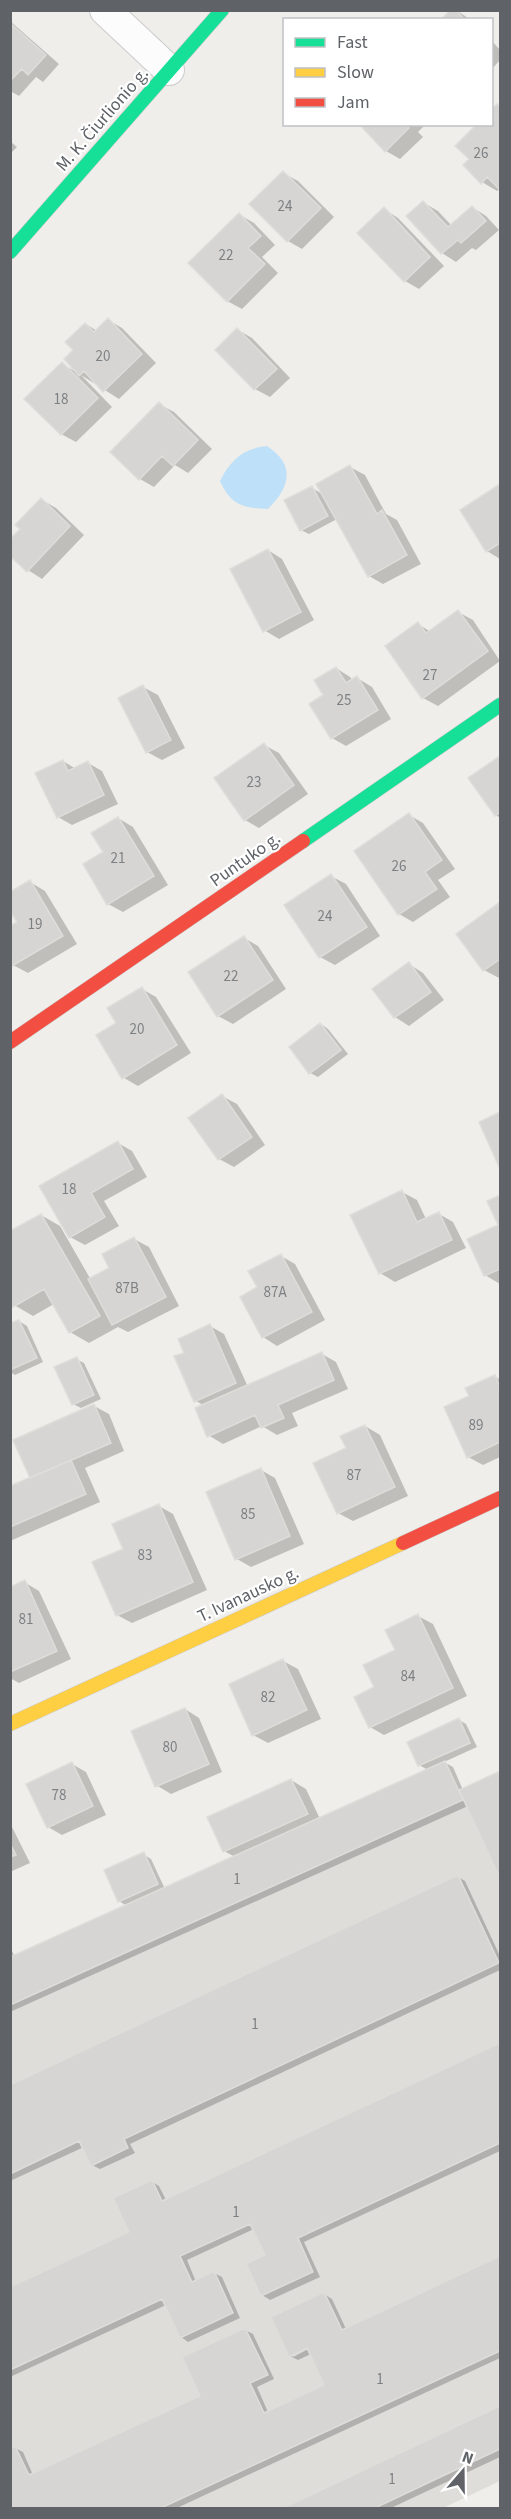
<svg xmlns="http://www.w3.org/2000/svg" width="511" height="2519" viewBox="0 0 511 2519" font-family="'Source Sans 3',sans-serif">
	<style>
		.industrial { fill: #dfddda }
		.water { fill: #bfe0f9 }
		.shadow { fill: #0003; fill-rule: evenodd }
		.building { fill: #d6d5d3; stroke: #deddd9; stroke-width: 1.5 }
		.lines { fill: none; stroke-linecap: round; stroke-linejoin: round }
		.street-casing { stroke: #cbcccc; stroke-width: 32 }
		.fast-casing { stroke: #cacacb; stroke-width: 15 }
		.slow-casing { stroke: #cacacb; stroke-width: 15 }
		.jam-casing { stroke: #cacacb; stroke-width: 15 }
		.street { stroke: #fdfcfc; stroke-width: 30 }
		.fast { stroke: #16e098; stroke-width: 14 }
		.slow { stroke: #ffcf43; stroke-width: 14 }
		.jam { stroke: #f24e42; stroke-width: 14 }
		.labels { text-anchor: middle; stroke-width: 4.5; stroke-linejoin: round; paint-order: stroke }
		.number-label { font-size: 15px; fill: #7e8184 }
		.street-label { font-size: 18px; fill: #5f6368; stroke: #fff }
	</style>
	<rect width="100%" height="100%" fill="#efeeea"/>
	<!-- industrial -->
	<path class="industrial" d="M445,1761L459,1790L500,1771V2481L443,2508H11L10,1957Z"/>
	<!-- water -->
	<path class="water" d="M267,446C296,465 290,487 268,509C242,508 231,505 220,481C230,460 244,448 267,446Z"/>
	<!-- shadow -->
	<path class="shadow" d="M456,10L468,18L470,20H443Z
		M10,21L59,64L43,82L36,77L19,96L10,91Z
		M492,41L500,50V60L492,69Z
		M497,105L500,107V189L497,191L482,182L492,111Z
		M361,124H426L418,132L423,137L400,159L386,151Z
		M10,141L17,147L10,154Z
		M283,173L298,181L334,217L302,249L288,241L251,204Z
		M424,203L438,211L452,226L472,207L486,216L499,230L476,250L472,248L456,262L442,253L408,216Z
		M384,209L398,218L444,266L419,289L405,281Z
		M240,215L254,223L275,245L262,257L278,273L242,309L227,301Z
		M108,320L122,328L156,363L119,399L81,375L112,407L76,442L61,434L62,364L78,373L75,350L86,324L97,331Z
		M238,330L252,338L290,378L270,397L255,389L217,350Z
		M159,404L174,412L212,449L188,473L175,465L154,487L140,479Z
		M350,467L365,475L386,514L397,520L421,564L383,584L369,576L337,519L309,534L301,530L312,488L324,495Z
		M500,486V559L487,551L462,511Z
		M42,500L56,508L84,535L42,579L28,570L22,529Z
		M268,550L282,559L314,620L279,639L264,630Z
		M458,612L473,620L500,661L438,706L423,698L418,624L431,632Z
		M336,668L350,677L353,681L357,678L372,687L391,719L346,746L332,738L325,696Z
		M143,687L158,695L185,748L162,760L147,752Z
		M264,745L279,753L308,794L259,828L245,820Z
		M500,758V818L496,815L470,779Z
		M63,761L76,769L88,763L102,771L118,804L72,825L58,817Z
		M409,815L423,823L455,869L438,880L450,897L413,922L399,914Z
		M118,818L133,827L168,885L123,912L108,904L85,865L105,853Z
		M331,876L346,884L380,936L335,965L320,957Z
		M30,882L45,891L77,944L28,973L13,965L10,960V927L19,922Z
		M500,904V977L499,978L484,970L458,934Z
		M244,938L258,946L286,989L233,1024L218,1016Z
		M409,964L423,973L444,1000L409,1026L395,1017Z
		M142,989L156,997L191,1053L138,1086L124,1078L118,1024Z
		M321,1024L328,1029L348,1054L318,1077L310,1073Z
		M222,1096L237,1104L265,1145L234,1167L219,1159Z
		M500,1114V1165L481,1123Z
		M118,1143L132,1151L147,1177L104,1201L119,1226L85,1245L70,1237L41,1186Z
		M402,1192L417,1200L426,1219L439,1214L453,1222L466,1248L395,1282L380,1273Z
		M500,1196V1284L485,1275L500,1226L489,1202Z
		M41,1215L60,1226L91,1280L111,1269L134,1239L149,1247L179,1306L128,1332L118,1327L89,1343L70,1332L54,1304L33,1316L14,1305Z
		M281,1256L295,1264L325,1320L277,1346L263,1337L259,1288Z
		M19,1321L27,1326L43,1362L15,1375L10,1372V1325Z
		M210,1326L224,1334L248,1387L322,1354L336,1362L348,1389L292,1413L298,1426L277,1435L262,1426L223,1444L208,1435L205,1406L196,1401L186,1353Z
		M76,1359L84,1363L101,1399L81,1408L73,1404Z
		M495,1376L500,1380V1457L483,1465L468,1457L471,1396Z
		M94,1406L109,1414L124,1451L85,1468L100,1502L10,1541V1488L32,1479Z
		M365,1426L380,1435L408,1496L353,1521L338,1513L348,1449Z
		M261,1470L275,1478L304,1544L251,1567L237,1559Z
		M159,1506L173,1514L207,1590L132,1623L117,1615Z
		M24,1582L39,1591L71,1659L19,1683L10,1678V1588Z
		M418,1616L433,1624L467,1696L384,1735L370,1727L376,1688Z
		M283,1661L298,1669L321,1719L268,1743L253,1735Z
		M185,1709L199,1718L222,1772L171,1794L156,1785Z
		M459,1720L466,1724L477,1747L444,1762L453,1767L463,1790L500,1773V1874L468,1806L10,2012V1947L15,1957L127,1906L119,1901L143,1854L151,1859L165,1889L235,1857L224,1851L209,1818L291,1780L306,1789L320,1819L428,1770L419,1765Z
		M72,1764L86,1772L106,1815L62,1835L48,1827Z
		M10,1823L30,1863L10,1872Z
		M458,1877L465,1881L500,1956V1970L130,2144L135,2153L100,2169L92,2165L84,2147L10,2181V2086Z
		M500,2045V2151L304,2242L320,2277L270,2300L262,2295L267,2256L254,2229L187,2260L196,2282L214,2273L222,2277L240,2318L188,2342L181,2337L166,2305L10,2377V2289L131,2233L151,2181L159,2186L166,2200Z
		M500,2258V2358L177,2508H10V2450L15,2448L23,2452L33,2475L202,2396L245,2330L253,2334L274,2379L257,2387L268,2412L326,2386L311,2354L298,2360L290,2356L324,2294L332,2299L346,2329ZM313,2344L314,2346L293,2357V2353Z
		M500,2407V2457L391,2508H286Z"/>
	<!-- building -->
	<path class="building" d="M450,10H456L465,20H441Z
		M10,23L46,55L28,75L22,69L10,81Z
		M497,104L500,107V190L487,177L481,184L463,165L469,159L455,146L477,124H492V109Z
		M359,124H406L409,128L385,152Z
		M283,171L321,208L287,242L249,204Z
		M423,201L448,227L472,206L486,221L461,243L458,240L441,254L406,216Z
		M384,207L430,257L404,282L357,233Z
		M239,213L261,236L248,248L265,264L227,302L188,263Z
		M108,318L142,354L103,392L84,371L79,376L64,359L73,350L65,342L85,323L94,332Z
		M237,328L277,369L254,390L215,350Z
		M62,362L98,398L61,435L24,399Z
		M159,402L198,440L173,466L162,456L139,480L110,452Z
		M350,465L377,514L382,510L407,555L368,577L316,484Z
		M500,484V543L486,552L460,510Z
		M312,486L328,516L300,531L284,500Z
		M41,498L70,526L27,572L10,556V539L20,529L15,525Z
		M268,549L301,612L263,632L230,569Z
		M458,610L488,651L422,699L385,646L418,622L426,633Z
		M336,667L346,683L357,676L378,710L331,739L309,704L323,695L314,680Z
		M143,685L171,740L146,753L118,698Z
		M264,743L294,785L244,821L214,778Z
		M500,756V812L495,816L468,778Z
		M63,760L68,771L88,761L104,795L57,818L35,773Z
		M409,813L442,860L425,872L437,889L398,915L354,851Z
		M118,817L154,876L107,905L83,864L103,852L91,833Z
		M331,874L367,927L319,958L284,905Z
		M30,880L63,936L12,966L10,926L17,922L10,911V892Z
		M500,902V959L483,971L456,934Z
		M244,936L273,980L217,1017L188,972Z
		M409,962L431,992L394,1018L372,989Z
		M142,987L177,1045L122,1079L96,1035L116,1023L107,1008Z
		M320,1023L341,1050L309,1074L289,1047Z
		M222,1094L252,1137L218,1160L188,1118Z
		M500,1112V1169L479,1122Z
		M118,1141L133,1169L91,1193L105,1217L69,1238L39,1186Z
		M402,1190L417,1222L439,1212L452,1240L379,1274L350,1215Z
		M500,1195V1269L484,1276L467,1239L498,1225L487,1201Z
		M41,1214L100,1316L69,1333L44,1289L13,1307L10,1302V1231Z
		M134,1237L166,1297L112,1325L88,1279L109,1268L102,1254Z
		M281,1254L312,1312L262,1338L240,1297L257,1287L248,1271Z
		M19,1320L37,1358L10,1370V1323Z
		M210,1324L236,1383L194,1402L174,1356L184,1353L178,1339Z
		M322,1352L334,1380L278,1405L284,1418L261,1428L255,1415L207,1437L195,1408Z
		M77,1357L94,1395L72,1405L54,1367Z
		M495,1375L500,1387V1442L467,1458L444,1407L469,1396L465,1388Z
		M94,1404L111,1443L30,1478L13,1440Z
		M365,1425L395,1487L337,1514L313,1463L346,1448L340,1436Z
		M71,1460L86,1494L10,1527V1486Z
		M261,1468L290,1536L235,1560L206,1492Z
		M159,1504L193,1582L116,1616L92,1562L123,1549L112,1524Z
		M25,1580L57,1651L10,1672V1587Z
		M418,1614L453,1688L369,1728L354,1697L374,1687L363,1665L395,1650L385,1630Z
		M283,1659L307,1710L252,1736L229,1684Z
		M185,1708L209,1764L155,1787L131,1731Z
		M459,1718L470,1743L418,1766L407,1742Z
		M445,1761L463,1800L10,2005V1957Z
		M72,1762L93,1806L47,1828L26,1784Z
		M498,1772L500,1776V1878L459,1790Z
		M291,1779L308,1814L223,1852L207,1817Z
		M10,1843L16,1855L10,1857Z
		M144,1852L158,1884L118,1902L104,1870Z
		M458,1875L499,1963L124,2139L128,2148L91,2166L79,2141L10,2174V2085Z
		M500,2043V2143L298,2238L313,2272L261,2296L246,2264L265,2255L250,2224L180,2256L192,2282L214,2271L233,2313L180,2338L162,2299L10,2370V2287L129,2232L113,2198L152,2180L162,2201Z
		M500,2256V2351L161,2508H10V2449L15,2446L29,2475L200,2396L182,2357L245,2328L268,2375L250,2383L264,2413L324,2385L307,2348L289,2357L271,2317L324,2292L342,2330Z
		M500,2406V2449L375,2508H283Z"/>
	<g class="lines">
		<defs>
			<path id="street" d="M105,10L169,70"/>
			<path id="fast" d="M10,252L222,10
				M303,841L500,705"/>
			<path id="slow" d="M10,1724L403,1543"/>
			<path id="jam" d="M10,1042L303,841
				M403,1543L500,1498"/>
		</defs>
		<!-- street casing -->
		<use href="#street" class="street-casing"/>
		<!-- fast casing -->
		<use href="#fast" class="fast-casing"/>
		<!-- slow casing -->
		<use href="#slow" class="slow-casing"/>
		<!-- jam casing -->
		<use href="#jam" class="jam-casing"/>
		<!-- street -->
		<use href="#street" class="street"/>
		<!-- fast -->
		<use href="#fast" class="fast"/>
		<!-- slow -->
		<use href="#slow" class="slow"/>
		<!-- jam -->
		<use href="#jam" class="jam"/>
	</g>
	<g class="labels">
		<!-- number labels -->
		<g class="number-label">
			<text x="481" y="158">26</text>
			<text x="285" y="211">24</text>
			<text x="226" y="260">22</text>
			<text x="103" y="361">20</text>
			<text x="61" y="404">18</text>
			<text x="430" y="680">27</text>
			<text x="344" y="705">25</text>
			<text x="254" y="787">23</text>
			<text x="118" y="863">21</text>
			<text x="399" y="871">26</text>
			<text x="325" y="921">24</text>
			<text x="35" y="929">19</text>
			<text x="231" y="981">22</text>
			<text x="137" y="1034">20</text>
			<text x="69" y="1194">18</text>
			<text x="127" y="1293">87B</text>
			<text x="275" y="1297">87A</text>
			<text x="476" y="1430">89</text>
			<text x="354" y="1480">87</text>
			<text x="248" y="1519">85</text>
			<text x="145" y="1560">83</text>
			<text x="26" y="1624">81</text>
			<text x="408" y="1681">84</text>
			<text x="268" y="1702">82</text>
			<text x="170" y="1752">80</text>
			<text x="59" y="1800">78</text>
			<text x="237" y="1884">1</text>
			<text x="255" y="2029">1</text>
			<text x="236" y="2217">1</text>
			<text x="380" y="2384">1</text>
			<text x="392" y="2484">1</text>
		</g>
		<!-- street labels -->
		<g class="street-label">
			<text transform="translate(102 119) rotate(-49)" y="6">M. K. Čiurlionio g.</text>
			<text transform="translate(245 859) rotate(-35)" y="6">Puntuko g.</text>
			<text transform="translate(248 1594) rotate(-25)" y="6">T. Ivanausko g.</text>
		</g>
	</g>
	<!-- border -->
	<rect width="511" height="2519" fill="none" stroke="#5f6368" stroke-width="24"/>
	<!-- legend -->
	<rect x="283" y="18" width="210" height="108" fill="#ffffff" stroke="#bfc1c3" stroke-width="1.5"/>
	<rect x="295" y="38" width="30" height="9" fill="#16e098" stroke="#bfc1c3" stroke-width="1.5"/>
	<text x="337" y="48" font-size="18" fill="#5f6368">Fast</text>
	<rect x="295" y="68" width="30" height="9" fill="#ffcf43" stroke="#bfc1c3" stroke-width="1.5"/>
	<text x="337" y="78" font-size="18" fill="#5f6368">Slow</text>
	<rect x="295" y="98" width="30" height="9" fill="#f24e42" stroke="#bfc1c3" stroke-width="1.5"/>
	<text x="337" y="108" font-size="18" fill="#5f6368">Jam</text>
	<!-- north arrow -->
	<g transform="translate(463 2471) rotate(20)" stroke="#ffffff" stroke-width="4.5" paint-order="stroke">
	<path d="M0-4.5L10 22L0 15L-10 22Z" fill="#5f6368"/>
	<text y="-9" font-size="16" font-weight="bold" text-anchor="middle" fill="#5f6368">N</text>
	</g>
</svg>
